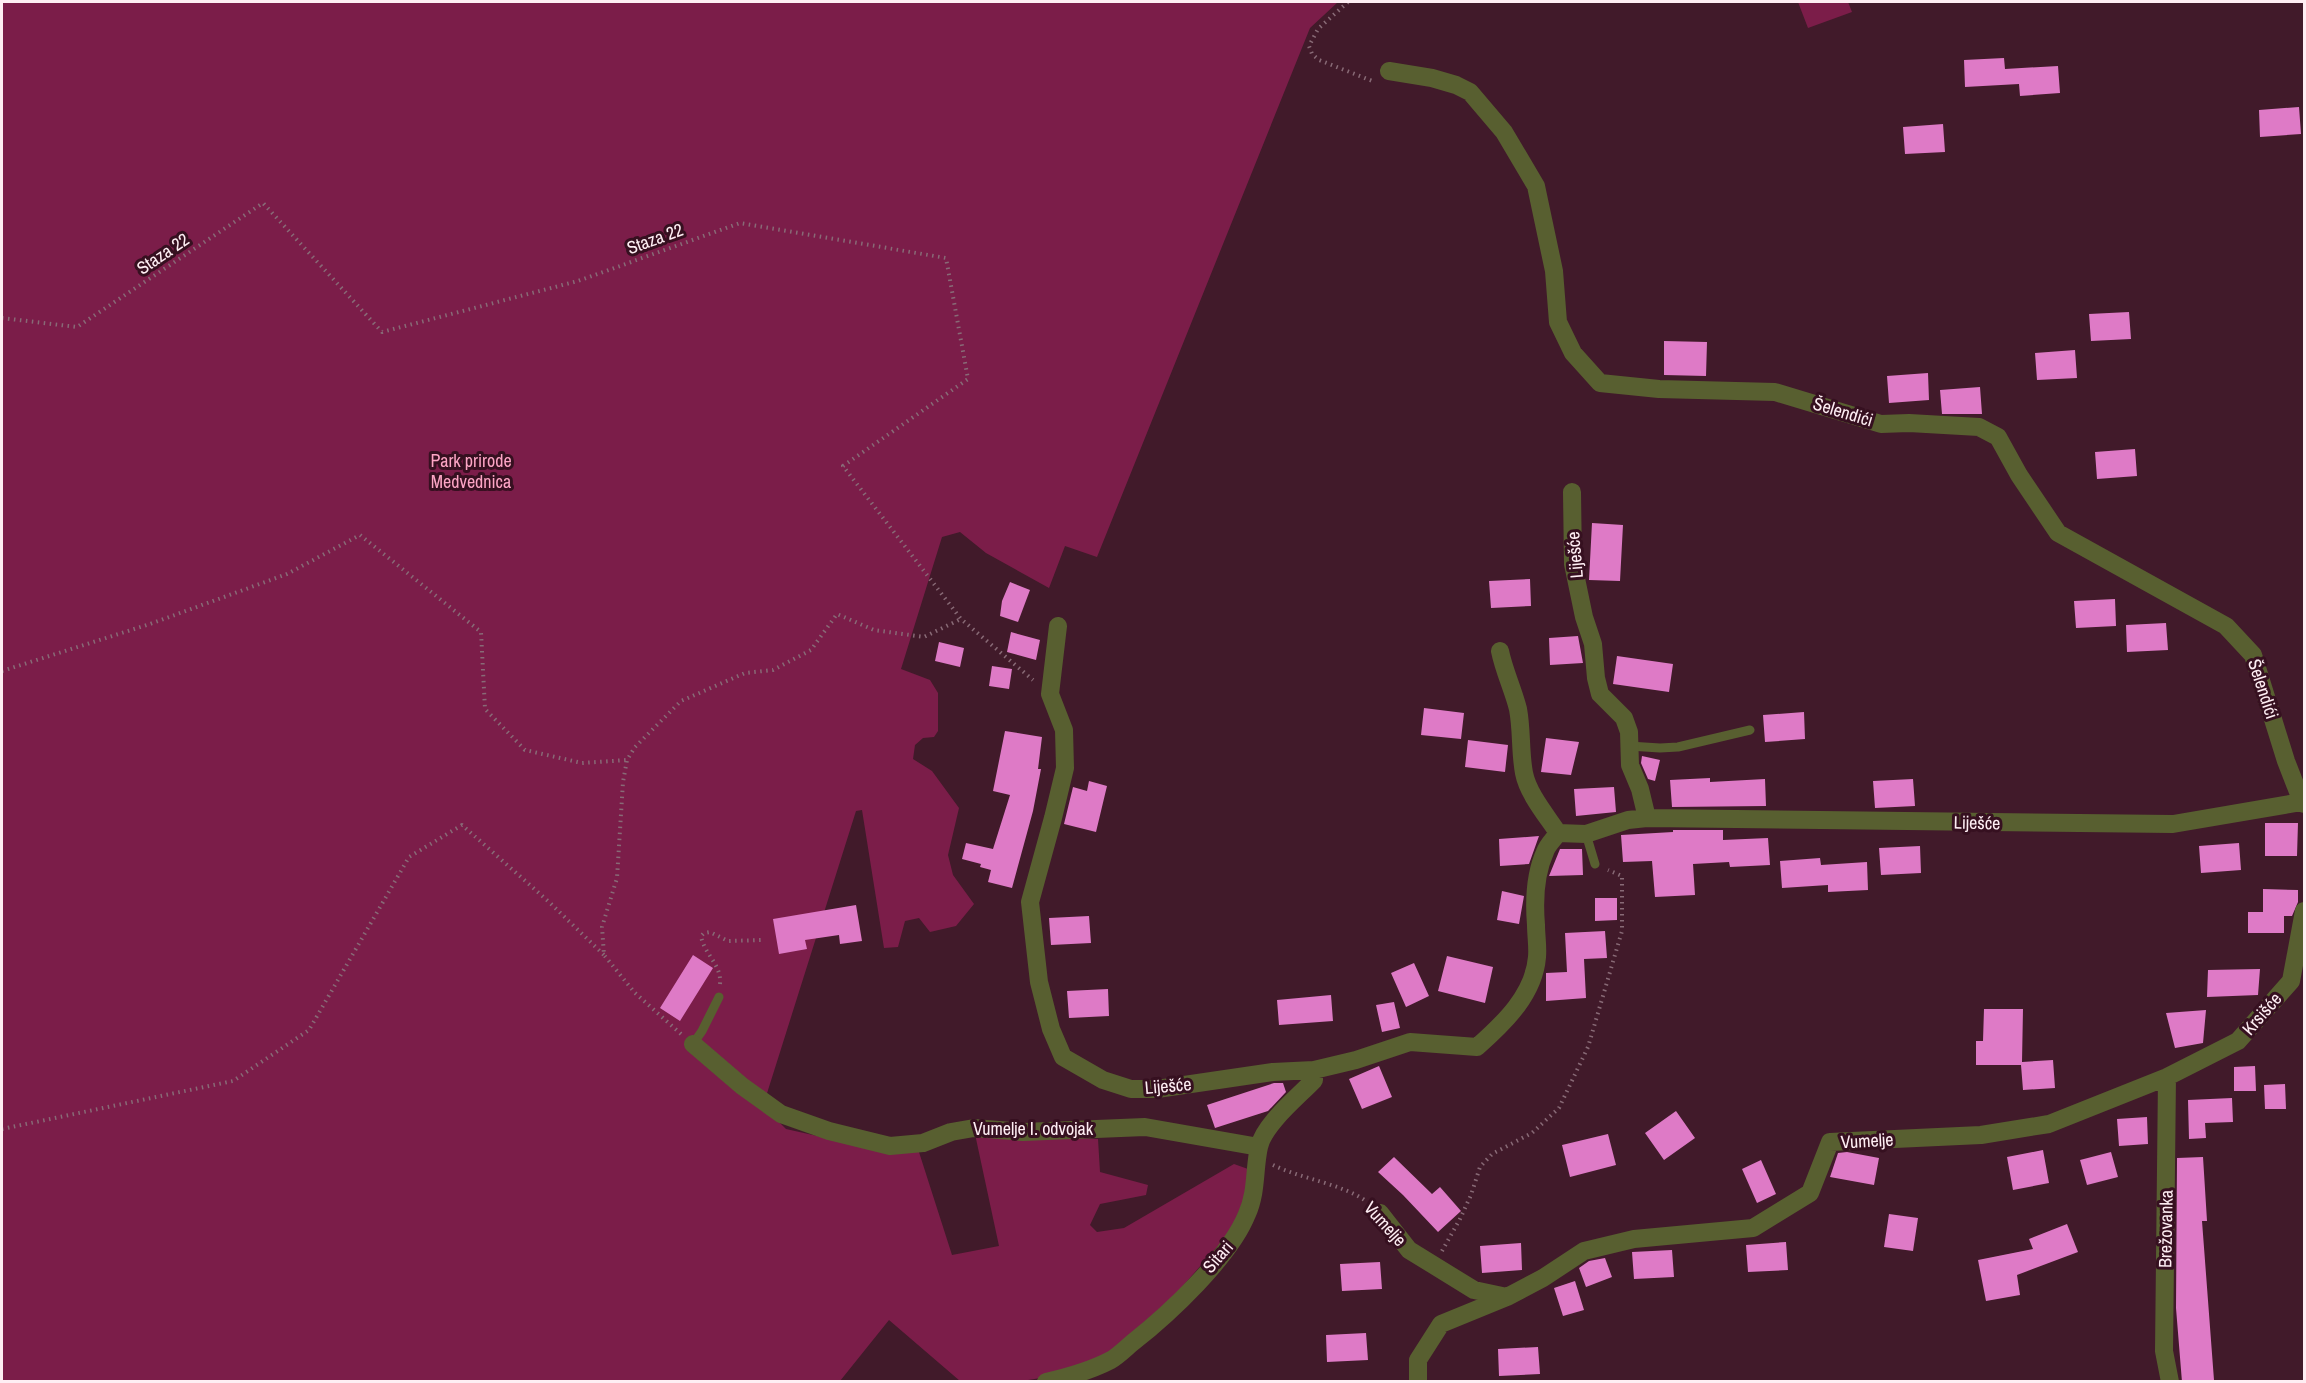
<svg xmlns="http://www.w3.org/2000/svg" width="2306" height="1383" viewBox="0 0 2306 1383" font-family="'Archivo Narrow',sans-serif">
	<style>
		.green { fill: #7b1d49 }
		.building { fill: #de7ac6 }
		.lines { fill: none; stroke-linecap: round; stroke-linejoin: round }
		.path { stroke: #886a76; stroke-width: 4; stroke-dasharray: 1.5 4.5; stroke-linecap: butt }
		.service { stroke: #585f30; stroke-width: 9 }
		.minor { stroke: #585f30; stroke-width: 18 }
		.labels { text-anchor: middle; stroke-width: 6; stroke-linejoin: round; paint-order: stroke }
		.street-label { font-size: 18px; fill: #feeef3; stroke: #361020 }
		.park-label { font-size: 18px; fill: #fda5c5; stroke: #361020 }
	</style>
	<rect width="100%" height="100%" fill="#411a2a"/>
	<!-- green -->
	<path class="green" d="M2,2H1338L1310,28L1097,557L1065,546L1049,588L986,553L960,532L942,537L901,669L930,680L938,693V731L934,737L923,738L915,745L913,759L932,771L959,808L948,855L953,875L974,904L956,926L930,932L919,918L905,921L898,947L884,948L862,810L856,811L763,1106L786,1129L844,1142L918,1149L952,1255L999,1246L975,1134L1098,1139L1100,1172L1148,1185L1146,1195L1100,1204L1090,1225L1097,1232L1124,1228L1234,1164L1248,1169L1251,1181L1231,1231L1174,1296L1105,1356L1053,1376L1022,1381H960L889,1320L840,1381H2Z
		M1798,2H1848L1852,12L1808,28Z"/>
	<!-- building -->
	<path class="building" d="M2004,58L2005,69L2058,66L2060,93L2020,96L2019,84L1965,87L1964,60Z
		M2299,107L2301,134L2260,137L2259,110Z
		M1943,124L1945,152L1905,154L1903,127Z
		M2129,312L2131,339L2091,341L2089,314Z
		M1664,341L1707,342L1706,376L1664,375Z
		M2075,350L2077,378L2037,380L2035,353Z
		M1928,373L1929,400L1889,403L1887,376Z
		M1980,387L1982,414H1942L1940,390Z
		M2135,449L2137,476L2097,479L2095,452Z
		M1592,523L1623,525L1620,581L1589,580Z
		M1530,579L1531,606L1491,608L1489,581Z
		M1010,582L1030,590L1018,622L1000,616L1002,601Z
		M2115,599L2116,626L2076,628L2074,601Z
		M2166,623L2168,650L2127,652L2126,625Z
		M1011,632L1040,640L1036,660L1007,652Z
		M1578,636L1583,663L1550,665L1549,638Z
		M939,642L964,648L960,667L935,661Z
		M1617,656L1673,664L1669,692L1613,684Z
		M992,666L1012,669L1009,689L989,686Z
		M1424,708L1464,713L1461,739L1421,735Z
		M1804,712L1805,739L1765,742L1763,715Z
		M1005,731L1042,737L1038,769H1041L1033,811L1012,888L988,882L991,870L980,867L981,864L962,859L966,843L993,849L1010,795L993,791Z
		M1546,738L1579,742L1571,775L1541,772Z
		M1468,740L1508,745L1505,772L1465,767Z
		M1642,756L1660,760L1655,781L1648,779L1641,763Z
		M1710,778V782L1765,779L1766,806L1672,807L1670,780Z
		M1913,779L1915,806L1875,808L1873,781Z
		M1089,781L1107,786L1096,832L1064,824L1073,787L1087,791Z
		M1614,787L1616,812L1576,816L1574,789Z
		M2265,823H2298L2297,856H2265Z
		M1673,830H1723V840L1768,838L1770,865L1730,867L1729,862L1693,864L1695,895L1655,897L1652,861L1623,862L1621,835L1673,832Z
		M1539,836L1529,864L1500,866L1499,839Z
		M2239,843L2241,870L2201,873L2199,846Z
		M1920,846L1921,873L1881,875L1879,848Z
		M1560,849H1582L1583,875L1549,876Z
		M1820,858L1821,865L1867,862L1868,890L1828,892V885L1782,888L1780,861Z
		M2263,889L2298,890V902L2292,916H2284V933H2248V912H2263Z
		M1502,891L1524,896L1519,924L1497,920Z
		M1595,898H1617V920L1595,921Z
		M856,905L862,941L840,944L839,935L805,940L807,949L779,954L773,919Z
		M1089,916L1091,943L1051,945L1049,918Z
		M1605,931L1607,958L1584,959L1586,998L1546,1001V973L1567,972L1565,933Z
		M693,955L713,968L680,1021L660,1008Z
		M1447,956L1493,967L1485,1003L1438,991Z
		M1414,963L1429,996L1406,1007L1391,973Z
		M2260,969L2258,995L2207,997L2208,970Z
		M1108,989L1109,1016L1069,1018L1067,991Z
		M1331,995L1333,1021L1279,1025L1277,1000Z
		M1394,1002L1400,1028L1382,1032L1376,1005Z
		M1984,1009H2023L2022,1062L2053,1060L2055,1088L2023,1090L2021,1065H1976V1041H1983Z
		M2206,1010L2203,1043L2175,1048L2166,1013Z
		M1379,1066L1392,1097L1362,1109L1349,1079Z
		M2255,1066L2256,1091H2234V1067Z
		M1274,1083H1283L1286,1092L1268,1111L1215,1128L1207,1105Z
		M2285,1084L2286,1109H2265L2264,1085Z
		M2232,1098L2233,1122L2205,1123L2206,1138L2189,1139L2188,1100Z
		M1676,1111L1695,1138L1664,1160L1645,1133Z
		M2147,1117L2148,1144L2119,1146L2117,1119Z
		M1608,1134L1616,1165L1570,1177L1562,1145Z
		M2043,1150L2049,1183L2013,1190L2007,1157Z
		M1847,1152L1879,1158L1874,1185L1830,1177L1838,1153Z
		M2111,1152L2118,1177L2087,1185L2080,1160Z
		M1394,1157L1432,1194L1440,1187L1461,1211L1438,1232L1403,1195L1378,1172Z
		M2203,1157L2207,1221H2202L2214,1380L2182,1382L2176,1308L2177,1158Z
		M1761,1160L1776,1194L1757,1203L1742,1169Z
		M1889,1214L1918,1218L1913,1251L1884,1247Z
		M2067,1224L2078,1252L2017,1275L2020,1295L1986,1301L1978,1260L2033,1249L2029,1239Z
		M1786,1242L1788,1270L1748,1272L1746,1245Z
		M1521,1243L1522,1270L1482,1273L1480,1246Z
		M1672,1250L1674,1277L1634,1279L1632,1252Z
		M1605,1258L1612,1277L1586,1287L1579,1268L1589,1261Z
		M1380,1262L1382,1289L1342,1291L1340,1264Z
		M1575,1281L1584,1310L1563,1316L1554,1288Z
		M1366,1333L1368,1360L1327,1362L1326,1335Z
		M1538,1347L1540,1374L1499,1376L1498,1349Z"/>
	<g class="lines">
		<!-- path -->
		<path class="path" d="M1348,2L1318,29L1309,46L1312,54L1319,60L1375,82
			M2,318L77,327L263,203L382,332L578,281L740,223L946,258L968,379L843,466L961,619L1033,680
			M2,671L150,624L287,574L360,535L481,632L485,709L525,750L582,763L627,760
			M720,984C722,965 704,954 701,936L704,933L710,932L728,941L763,940
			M681,1034L635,993L604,955L602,927L617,878L623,782L627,760L635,747L681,701L745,673L773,670L811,650L837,614L874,630L924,637L961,619
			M2,1129L233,1081L309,1030L409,857L462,825L548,901L604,955
			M1273,1165C1302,1179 1342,1184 1366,1201
			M1442,1251L1460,1219L1471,1195L1480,1167L1492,1154L1532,1133L1559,1108L1588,1047L1622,931V876L1608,870"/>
		<!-- service -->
		<path class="service" d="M1629,746L1660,748L1678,747L1750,730
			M1586,834L1595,864
			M693,1044L702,1031L719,997"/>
		<!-- minor -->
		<path class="minor" d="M1389,71L1432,78L1456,85L1470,92L1504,132L1536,186L1554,271L1558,322L1573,353L1600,383L1659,389L1775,392L1881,424L1909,423L1979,427L1998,437L2019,475L2058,533L2226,626L2253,655L2286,761L2302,802
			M1572,492L1573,564L1584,617L1593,644L1596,678L1600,694L1624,718L1629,732L1630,765L1640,789L1647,818
			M1058,626L1050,694L1064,730L1065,768L1053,818L1030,902L1039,982L1051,1029L1063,1057L1103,1080L1131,1089H1157L1273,1072L1314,1070L1356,1060L1410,1042L1477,1047C1503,1024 1534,995 1537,957C1538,947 1536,935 1536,925C1534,901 1535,874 1545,852C1547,845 1554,839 1558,833L1586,834L1628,820L1647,818L2173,824L2302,802L2304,804
			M1500,651C1504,671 1513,689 1518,709C1522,730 1520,752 1524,773C1528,794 1547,816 1558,833
			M693,1044L742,1086L781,1114L829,1131L890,1146L923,1143L951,1132L974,1128L1023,1132L1145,1127L1259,1147
			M2167,1077L2164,1351L2170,1382
			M1380,1213L1409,1250L1474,1290L1507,1297
			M1046,1382C1068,1377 1090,1371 1111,1360C1118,1356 1125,1349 1132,1343C1169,1314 1230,1257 1247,1214C1257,1192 1254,1169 1259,1147C1264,1124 1298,1097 1314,1080V1070
			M1418,1382V1360L1441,1324L1507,1297L1543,1278L1584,1251L1634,1239L1753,1228L1810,1193L1830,1142L1981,1135L2049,1124L2167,1077L2238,1041L2291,981L2304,911"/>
	</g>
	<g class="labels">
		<!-- street labels -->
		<g class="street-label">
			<text transform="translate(655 239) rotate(-20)" y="6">Staza 22</text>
			<text transform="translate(163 254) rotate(-34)" y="6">Staza 22</text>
			<text transform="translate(1843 412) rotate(17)" y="6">Šelendići</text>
			<text transform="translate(1575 555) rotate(-95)" y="6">Liješće</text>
			<text transform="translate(2263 689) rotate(72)" y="6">Šelendići</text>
			<text transform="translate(1977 823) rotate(1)" y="6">Liješće</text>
			<text transform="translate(2262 1014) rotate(-49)" y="6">Krsišće</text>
			<text transform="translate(1168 1086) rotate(-5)" y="6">Liješće</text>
			<text x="1033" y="1135">Vumelje I. odvojak</text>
			<text transform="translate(1867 1141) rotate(-3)" y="6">Vumelje</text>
			<text transform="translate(1385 1224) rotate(48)" y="6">Vumelje</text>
			<text transform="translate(2166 1229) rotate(-89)" y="6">Brežovanka</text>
			<text transform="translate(1218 1257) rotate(-49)" y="6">Sitari</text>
		</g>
		<!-- park labels -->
		<g class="park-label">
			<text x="471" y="467">Park prirode<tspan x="471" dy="21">Medvednica</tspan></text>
		</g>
	</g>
	<!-- border -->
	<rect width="2306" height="1383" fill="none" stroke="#feeef3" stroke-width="6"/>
</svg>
